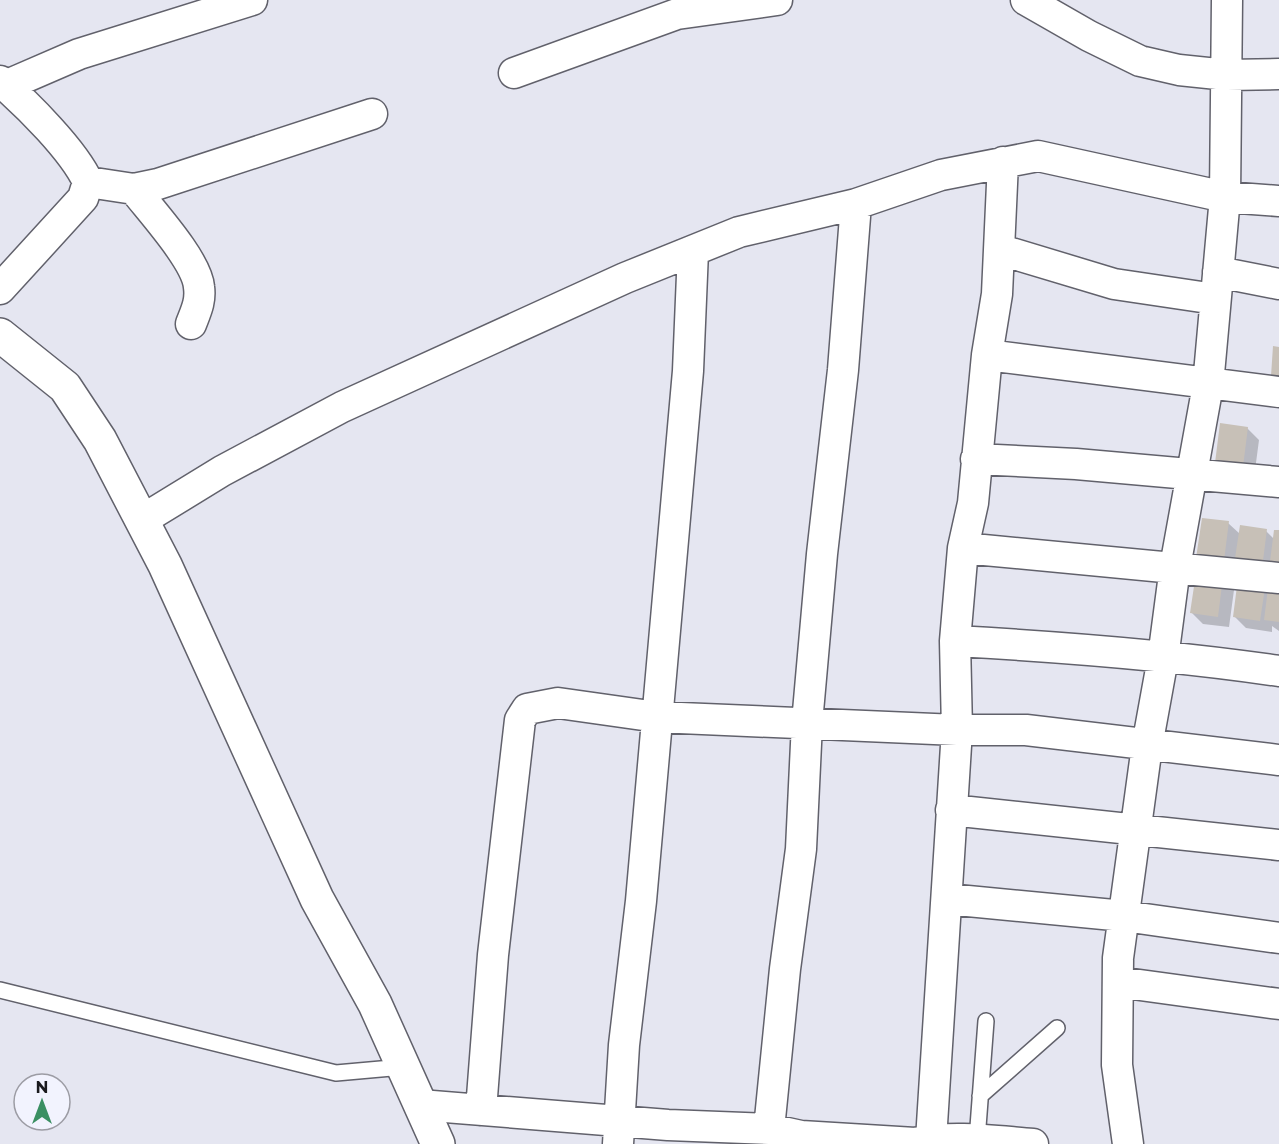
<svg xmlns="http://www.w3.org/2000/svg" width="1279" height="1144" viewBox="0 0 1279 1144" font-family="Montserrat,sans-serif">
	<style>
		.shadow { fill: #0003 }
		.building { fill: #c7c0b7 }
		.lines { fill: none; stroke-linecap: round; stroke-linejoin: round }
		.service-casing { stroke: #61616b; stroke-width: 18 }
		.minor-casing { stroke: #61616b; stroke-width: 33 }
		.tertiary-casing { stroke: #61616b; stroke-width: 36 }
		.service { stroke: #fff; stroke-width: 15 }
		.minor { stroke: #fff; stroke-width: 30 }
		.tertiary { stroke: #fff; stroke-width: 33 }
	</style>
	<rect width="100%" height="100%" fill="#e5e6f1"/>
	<!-- shadow -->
	<path class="shadow" d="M1247,428L1259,440L1254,478L1228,474Z
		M1228,523L1240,534L1266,531L1274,539L1279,532V631L1272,626V632L1246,628L1235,617L1239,579L1209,569Z
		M1223,578L1234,590L1229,627L1203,624L1192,613Z"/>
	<!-- building -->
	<path class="building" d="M1273,346L1279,347V376H1271Z
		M1220,423L1248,427L1243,467L1215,463Z
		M1202,518L1229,521L1224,561L1196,558Z
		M1240,525L1267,529L1262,569L1234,565Z
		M1274,530H1279V570L1269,569Z
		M1196,573L1223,577L1218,617L1190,613Z
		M1238,578L1266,581L1260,621L1233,617Z
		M1269,580L1279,582V622L1264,620Z"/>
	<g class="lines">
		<defs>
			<path id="service" d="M0,990L336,1073L403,1067
				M980,1096L1057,1028
				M977,1140L986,1021"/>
			<path id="minor" d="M1026,0L1089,36L1140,61L1179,70L1227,75L1279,74
				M514,73L677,14L777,0
				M0,81C27,104 74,151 88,182L83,198L0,289
				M5,86L79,54L252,0
				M88,182L134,189L158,184L372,114
				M134,189C151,211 197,261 199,287C201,301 196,311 191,324
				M1001,250L1114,284L1215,299
				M1218,272L1279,284
				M987,355L1279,392
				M976,459L1076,464L1279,482
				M142,520L222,471L342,407L625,278L739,232L856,204L941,175L1038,156L1225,197L1279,201
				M963,548L1279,578
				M955,641C1064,647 1171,655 1279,671
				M951,810L1279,845
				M947,899L1124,916L1279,938
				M1118,982L1279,1004
				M420,1105L668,1125L769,1129L801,1136L915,1143C953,1135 994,1141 1033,1144
				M481,1110L493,955L520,720L527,709L558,703L657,717L957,730H1026L1279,760
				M769,1129L785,969L801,849L807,723L822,554L843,370L856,204
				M931,1140L957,730L955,641L963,548L973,503L987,355L997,294L1003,162
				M618,1144L624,1045L641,901L688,371L693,251
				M1128,1144L1117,1065L1118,958L1147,746L1163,658L1175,567L1208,385L1225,197L1227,0"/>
			<path id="tertiary" d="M0,335L65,387L100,440L165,565L317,899L375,1004L438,1144"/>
		</defs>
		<!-- service casing -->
		<use href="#service" class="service-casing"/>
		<!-- minor casing -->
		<use href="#minor" class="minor-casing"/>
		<!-- tertiary casing -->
		<use href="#tertiary" class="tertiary-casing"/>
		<!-- service -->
		<use href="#service" class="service"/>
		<!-- minor -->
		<use href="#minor" class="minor"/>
		<!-- tertiary -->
		<use href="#tertiary" class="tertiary"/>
	</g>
	<!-- north arrow -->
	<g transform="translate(42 1102)"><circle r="28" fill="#f2f3fe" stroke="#9c9ca4" stroke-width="1.5"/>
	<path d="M0-4.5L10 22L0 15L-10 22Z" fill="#3a8f62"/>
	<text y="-9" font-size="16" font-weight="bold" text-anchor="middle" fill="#1a1a1e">N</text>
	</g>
</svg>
